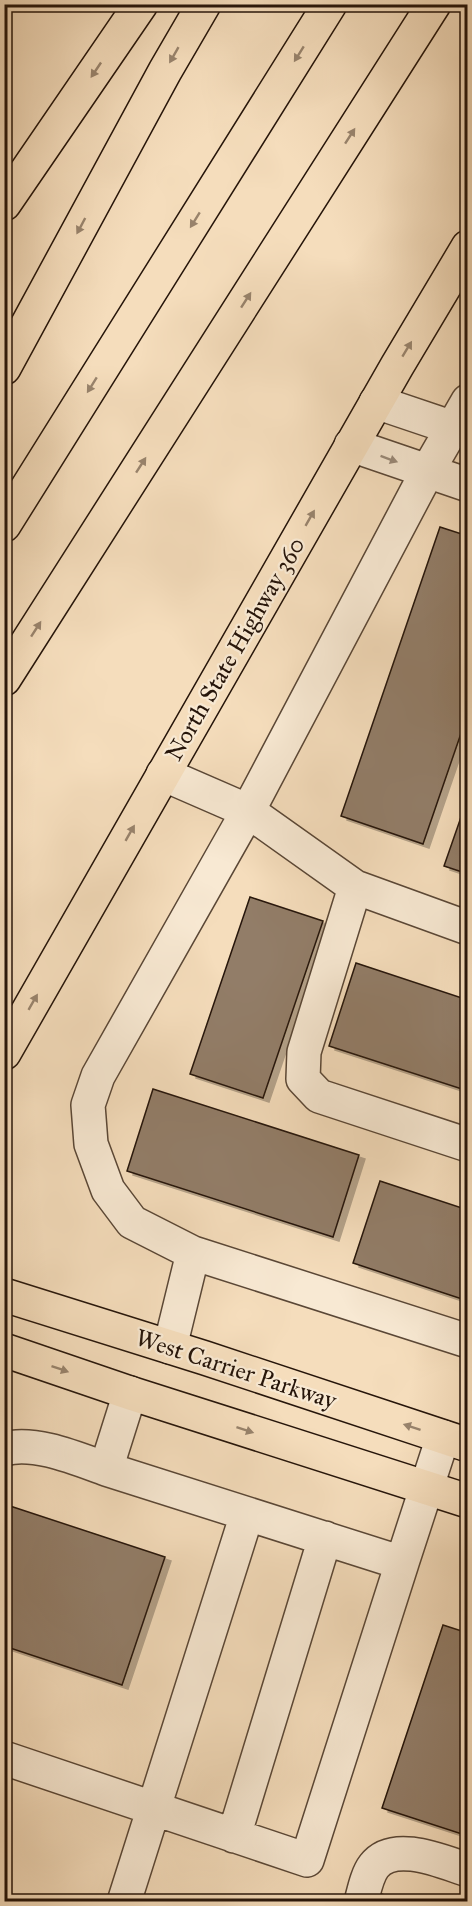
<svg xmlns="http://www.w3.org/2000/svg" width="472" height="1906" viewBox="0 0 472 1906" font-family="'IM FELL Great Primer',serif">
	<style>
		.building { fill: #927d67; stroke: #26150a; stroke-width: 1.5; filter: url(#shadow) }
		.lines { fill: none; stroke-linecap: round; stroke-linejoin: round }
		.minor-casing { stroke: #5a4736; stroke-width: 36 }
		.major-casing { stroke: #26150a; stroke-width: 36 }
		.highway-casing { stroke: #26150a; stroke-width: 36 }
		.minor { stroke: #f8e9d3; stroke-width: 33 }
		.major { stroke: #f5ddbc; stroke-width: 33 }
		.highway { stroke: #f5ddbc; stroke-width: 33 }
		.oneway { fill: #98836c }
		.oneway2 { fill: #9a8a79 }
		.labels { text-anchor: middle; stroke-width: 4.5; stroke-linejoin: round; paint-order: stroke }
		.street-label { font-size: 24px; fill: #26150a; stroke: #f8e9d3 }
	</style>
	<defs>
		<filter id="shadow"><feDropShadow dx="6" dy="4" stdDeviation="0" flood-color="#0004"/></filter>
	</defs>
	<rect width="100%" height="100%" fill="#f5ddbc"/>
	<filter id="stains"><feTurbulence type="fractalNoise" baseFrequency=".00333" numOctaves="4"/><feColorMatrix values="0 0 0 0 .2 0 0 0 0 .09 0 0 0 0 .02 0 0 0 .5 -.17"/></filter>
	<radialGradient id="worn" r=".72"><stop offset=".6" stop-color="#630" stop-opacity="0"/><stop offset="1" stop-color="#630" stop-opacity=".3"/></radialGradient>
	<!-- building -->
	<path class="building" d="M440,527L468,536V713L423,844L341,816Z
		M468,797V874L444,866Z
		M250,897L323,921L263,1098L190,1074Z
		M356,963L468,1000V1091L329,1046Z
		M153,1089L359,1155L333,1237L127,1171Z
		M380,1181L468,1210V1301L353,1263Z
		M4,1504L165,1557L122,1685L4,1646Z
		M443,1625L468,1633V1836L382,1808Z
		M373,1891L404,1902H370Z"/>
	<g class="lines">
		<defs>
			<path id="minor" d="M376,402L468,433
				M351,445L468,485
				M163,774L248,811L427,472L468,401
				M355,887L468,928
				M193,1253L468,1341
				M170,1347L193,1253L132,1222L108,1190L91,1144L88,1105L98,1076L248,811L355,887L304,1052L303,1079L319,1096L468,1145
				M4,1449C34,1440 78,1459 106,1469L130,1393
				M106,1469L402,1563L443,1437
				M4,1758L307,1860L402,1563
				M234,1836L325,1538
				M124,1902L247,1514
				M361,1902C364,1891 367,1875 374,1866C394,1840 443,1862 468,1870"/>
			<path id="major" d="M4,204L141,4
				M4,1053L397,366L468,247
				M4,1295L205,1358L468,1445
				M4,1350L130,1393L468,1501"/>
			<path id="highway" d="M4,368L165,71L204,4
				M4,525L330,4
				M4,679L434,4"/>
		</defs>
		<!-- minor casing -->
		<use href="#minor" class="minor-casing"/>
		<!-- major casing -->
		<use href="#major" class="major-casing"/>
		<!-- highway casing -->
		<use href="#highway" class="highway-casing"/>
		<!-- minor -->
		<use href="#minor" class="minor"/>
		<!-- major -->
		<use href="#major" class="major"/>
		<!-- highway -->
		<use href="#highway" class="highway"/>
	</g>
	<!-- one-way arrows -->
	<defs><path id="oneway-solid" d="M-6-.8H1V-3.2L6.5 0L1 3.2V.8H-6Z" transform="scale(1.5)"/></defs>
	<g class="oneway">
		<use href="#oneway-solid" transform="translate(299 54) rotate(122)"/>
		<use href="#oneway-solid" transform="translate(174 55) rotate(120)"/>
		<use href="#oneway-solid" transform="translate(96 70) rotate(124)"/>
		<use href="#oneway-solid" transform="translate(350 136) rotate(-57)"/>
		<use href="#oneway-solid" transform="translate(195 220) rotate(122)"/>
		<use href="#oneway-solid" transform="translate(81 226) rotate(118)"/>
		<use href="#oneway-solid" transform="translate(246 300) rotate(-57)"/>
		<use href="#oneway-solid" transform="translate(407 349) rotate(-59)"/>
		<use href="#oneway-solid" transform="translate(92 385) rotate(122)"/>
		<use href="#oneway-solid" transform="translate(141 465) rotate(-57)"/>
		<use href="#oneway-solid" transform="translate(310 518) rotate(-60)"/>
		<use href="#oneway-solid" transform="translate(36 629) rotate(-57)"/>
		<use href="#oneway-solid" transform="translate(130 833) rotate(-60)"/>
		<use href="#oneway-solid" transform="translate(33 1002) rotate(-60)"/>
		<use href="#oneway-solid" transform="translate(60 1369) rotate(19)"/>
		<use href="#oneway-solid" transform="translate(412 1427) rotate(-162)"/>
		<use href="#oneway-solid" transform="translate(245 1430) rotate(18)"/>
	</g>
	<use class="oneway2" href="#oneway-solid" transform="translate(389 459) rotate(20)"/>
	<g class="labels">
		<!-- street labels -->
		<g class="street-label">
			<text transform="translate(235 649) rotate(-60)" y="8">North State Highway 360</text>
			<text transform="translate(236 1369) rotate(18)" y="8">West Carrier Parkway</text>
		</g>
	</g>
	<!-- margin -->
	<rect width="472" height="1906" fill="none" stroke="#f5ddbc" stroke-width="24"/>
	<rect x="6" y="6" width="460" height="1894" fill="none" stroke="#26150a" stroke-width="3"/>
	<rect x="12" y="12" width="448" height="1882" fill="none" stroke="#26150a" stroke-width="1.5"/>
	<rect width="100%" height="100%" filter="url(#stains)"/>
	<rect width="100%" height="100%" fill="url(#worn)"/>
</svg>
